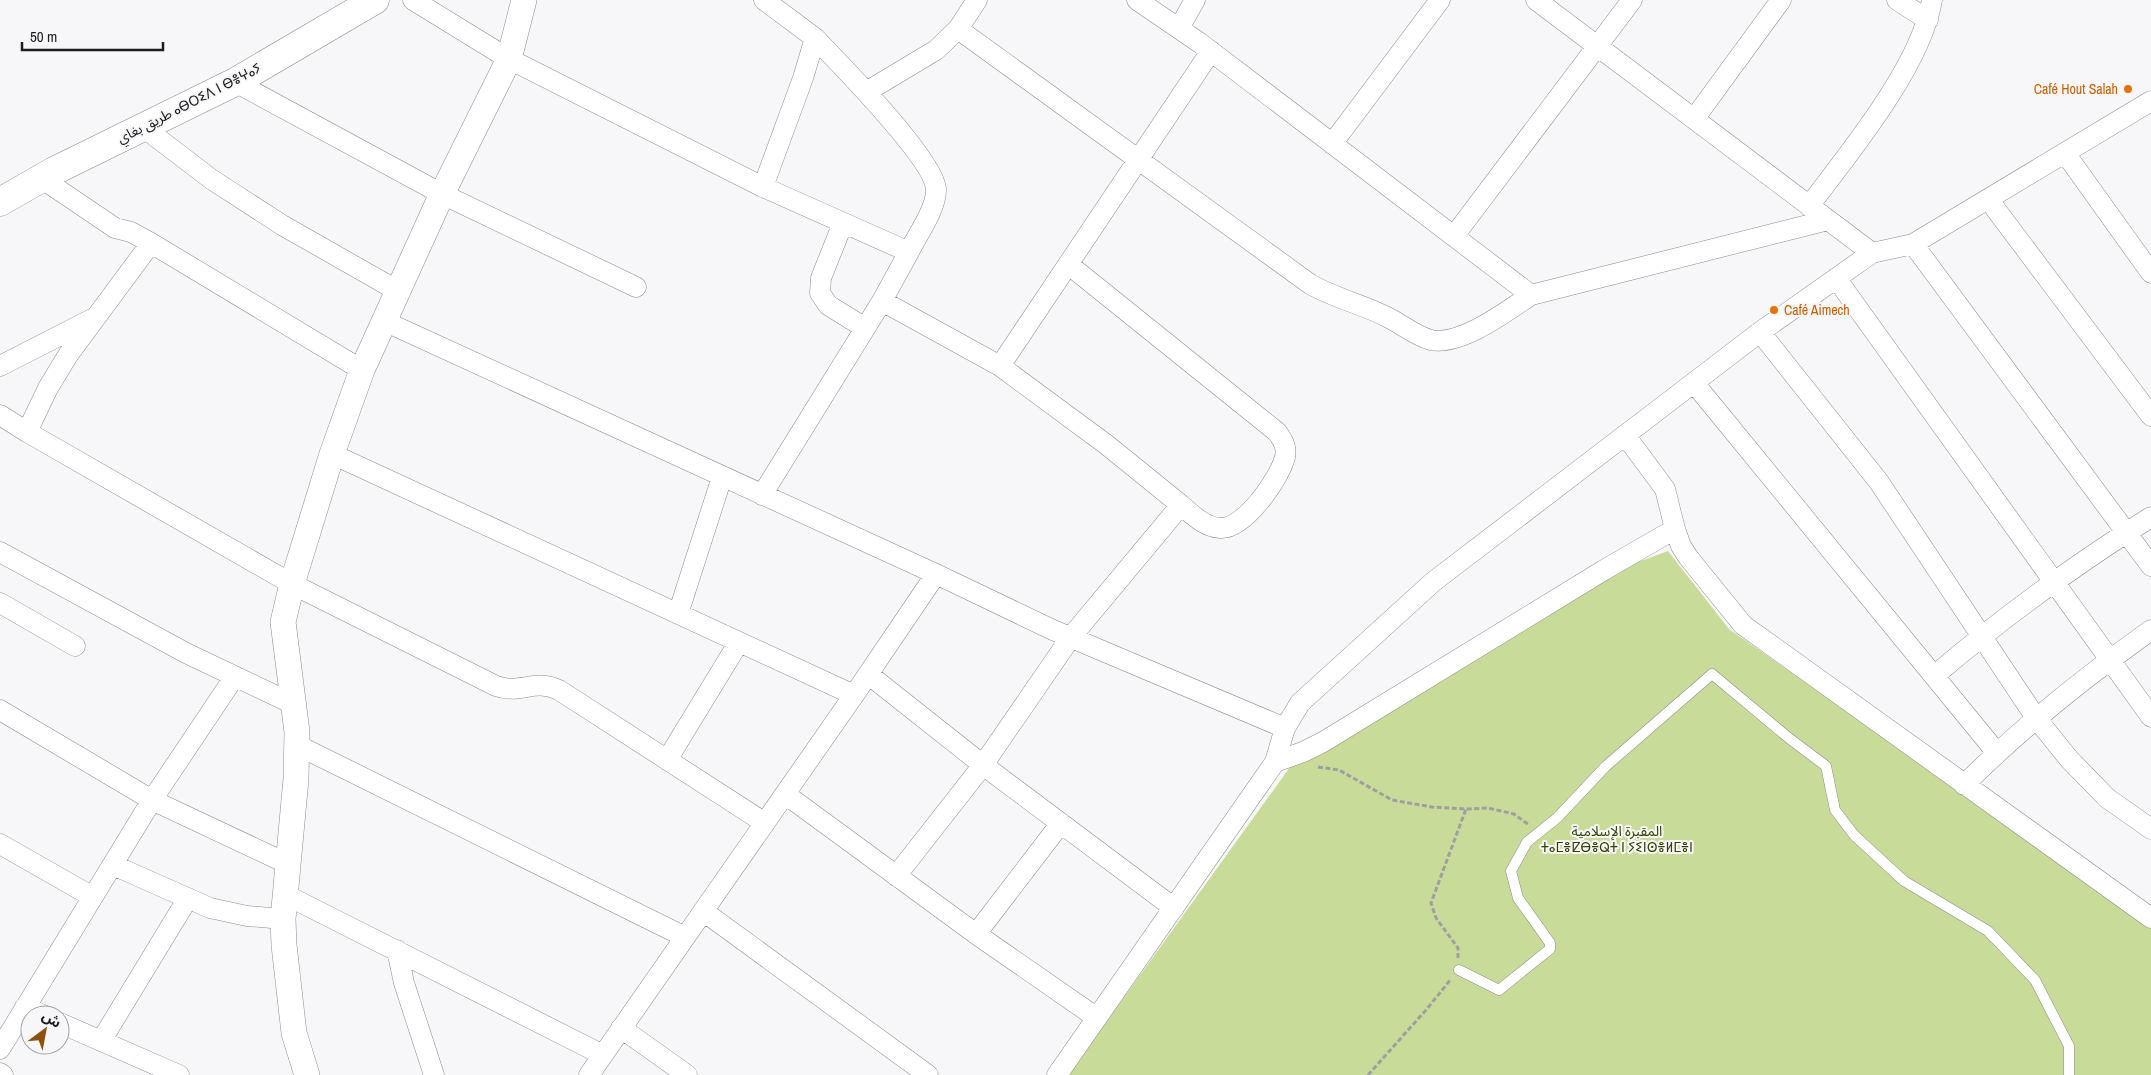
<svg xmlns="http://www.w3.org/2000/svg" width="2151" height="1075" viewBox="0 0 2151 1075" font-family="'Archivo Narrow','Noto Sans Arabic','Noto Sans Tifinagh',sans-serif">
	<style>
		.green { fill: #c9db98 }
		.lines { fill: none; stroke-linecap: round; stroke-linejoin: round }
		.service-casing { stroke: #8b8b8d; stroke-width: 11 }
		.minor-casing { stroke: #8b8b8d; stroke-width: 21 }
		.tertiary-casing { stroke: #8b8b8d; stroke-width: 26 }
		.secondary-casing { stroke: #8b8b8d; stroke-width: 29 }
		.path { stroke: #9f9fa1; stroke-width: 3; stroke-dasharray: 5 2.5; stroke-linecap: butt }
		.service { stroke: #fff; stroke-width: 10 }
		.minor { stroke: #fff; stroke-width: 20 }
		.tertiary { stroke: #fff; stroke-width: 25 }
		.secondary { stroke: #fff; stroke-width: 28 }
		.food-dot { fill: #e8710a; stroke: #f7f7f9; stroke-width: 2 }
		.labels { text-anchor: middle; stroke-width: 4; stroke-linejoin: round; paint-order: stroke }
		.food-label { font-size: 14px; fill: #c56008; stroke: #f7f7f9; text-anchor: end }
		.street-label { font-size: 14px; fill: #1c1c1d; stroke: #f7f7f9 }
		.park-label { font-size: 14px; fill: #344000; stroke: #f7f7f9 }
	</style>
	<rect width="100%" height="100%" fill="#f7f7f9"/>
	<!-- green -->
	<path class="green" d="M1668,551L1729,629L2151,924V1075H1068L1293,763L1600,576Z"/>
	<g class="lines">
		<defs>
			<path id="service" d="M1459,970L1499,990L1550,949V943L1518,898L1511,871L1527,842L1557,818L1606,766L1712,674L1790,739L1826,766L1835,810L1854,835L1904,881L1988,931L2035,980L2069,1046V1075"/>
			<path id="minor" d="M413,0L509,59L763,187L909,252L882,301L762,495
				M1137,0L1200,43L1531,295L1828,220
				M1536,0L1872,253
				M1897,0L1928,20
				M1179,28L1195,0
				M958,29L1310,284C1334,298 1362,304 1387,317C1402,324 1415,336 1431,340C1461,346 1507,311 1531,295
				M815,38C839,63 934,159 936,189C937,208 917,235 909,252
				M235,82L442,194L636,287
				M866,92L936,50L958,29L977,0
				M1694,119L1781,0
				M143,127L211,179L282,225L398,291
				M1332,144L1440,0
				M2065,153L2151,273
				M41,178L115,228L131,232L151,243L362,370
				M763,187L803,78L815,38L764,0
				M1988,199L2151,416
				M1809,206C1850,152 1921,66 1932,0
				M843,223L821,278L820,293L828,305L865,328
				M1454,236L1632,0
				M151,243L68,355L48,388L27,432L292,584L496,686C522,695 533,678 559,690L765,823
				M1913,244L2151,566
				M1068,264L1277,432C1283,440 1287,447 1285,457C1280,478 1244,530 1220,528C1204,527 1193,515 1181,505
				M1836,278L2151,717
				M882,301L1000,366L1211,51
				M384,321L936,574L1053,630L1285,728
				M1760,332L1879,482L2036,718L2069,759L2107,798L2151,829
				M0,366L92,319
				M1694,383L1997,753
				M0,415L27,432
				M1625,435L1665,489L1675,529
				M332,454L854,695
				M0,552L186,653L293,704
				M0,603L75,646
				M678,614L722,477
				M868,674L983,765L1174,908
				M1934,676C2002,618 2075,565 2151,517
				M0,710L152,800L288,864
				M297,745L685,937
				M667,760L739,642
				M1275,762L1303,752L1323,742L1604,570L1675,529L1681,546L1688,557L1743,625L2151,918
				M1964,785C2022,727 2085,677 2151,630
				M785,794L976,934L1097,1018
				M0,844L93,897
				M113,865L210,908L247,916L283,919
				M896,876L983,765L1071,637L1181,505L1107,445L1000,366
				M286,895L603,1055
				M703,911L928,1075
				M976,934L1061,823
				M397,950L404,983L434,1075
				M25,1007L43,1015
				M60,1023L179,1075
				M621,1028L687,1075
				M101,1041L188,898
				M0,1049L152,800L235,676
				M0,1073L3,1075
				M589,1075L854,695L936,574
				M1057,1075L1275,762L1285,728L1300,703L1433,582L1760,332L1872,253L1913,244L2151,101"/>
			<path id="tertiary" d="M307,1075L294,1033L284,945L283,919L296,779L297,732L283,622L292,584L332,454L362,370L442,194L509,59L524,0"/>
			<path id="secondary" d="M0,202L54,171L235,82L375,0"/>
		</defs>
		<!-- service casing -->
		<use href="#service" class="service-casing"/>
		<!-- minor casing -->
		<use href="#minor" class="minor-casing"/>
		<!-- tertiary casing -->
		<use href="#tertiary" class="tertiary-casing"/>
		<!-- secondary casing -->
		<use href="#secondary" class="secondary-casing"/>
		<!-- path -->
		<path class="path" d="M1318,767L1339,770L1392,800L1432,807L1466,809L1488,808L1514,814L1529,825
			M1458,958V948L1436,918L1431,903L1466,809
			M1368,1075L1426,1010L1451,979"/>
		<!-- service -->
		<use href="#service" class="service"/>
		<!-- minor -->
		<use href="#minor" class="minor"/>
		<!-- tertiary -->
		<use href="#tertiary" class="tertiary"/>
		<!-- secondary -->
		<use href="#secondary" class="secondary"/>
	</g>
	<!-- markers -->
	<g class="food-dot">
		<circle cx="2128" cy="89" r="5"/>
		<circle cx="1774" cy="310" r="5"/>
	</g>
	<g class="labels">
		<!-- food labels -->
		<g class="food-label">
			<text x="2118" y="94">Café Hout Salah</text>
			<text x="1784" y="315" text-anchor="start">Café Aimech</text>
		</g>
		<!-- street labels -->
		<g class="street-label">
			<text transform="translate(189 103) rotate(-27)" y="5">طريق بغاي ⴰⴱⵔⵉⴷ ⵏ ⴱⴻⵖⴰⵢ</text>
		</g>
		<!-- park labels -->
		<g class="park-label">
			<text x="1617" y="836">المقبرة الإسلامية<tspan x="1617" dy="16">ⵜⴰⵎⴻⵇⴱⴻⵕⵜ ⵏ ⵢⵉⵏⵙⴻⵍⵎⴻⵏ</tspan></text>
		</g>
	</g>
	<!-- north arrow -->
	<g transform="translate(45 1030) rotate(32)"><circle r="24" fill="#f7f7f9" stroke="#9f9fa1"/>
	<path d="M0-4L9 19L0 12L-9 19Z" fill="#8c510f"/>
	<text y="-8" font-size="14" font-weight="bold" text-anchor="middle" fill="#1c1c1d">ش</text>
	</g>
	<!-- scale -->
	<path d="M22 42v8h141v-8" fill="none" stroke="#1c1c1d" stroke-width="2.5"/>
	<text x="30" y="42" font-size="15" fill="#1c1c1d" stroke="#f7f7f9" stroke-width="4" paint-order="stroke">50 m</text>
</svg>
